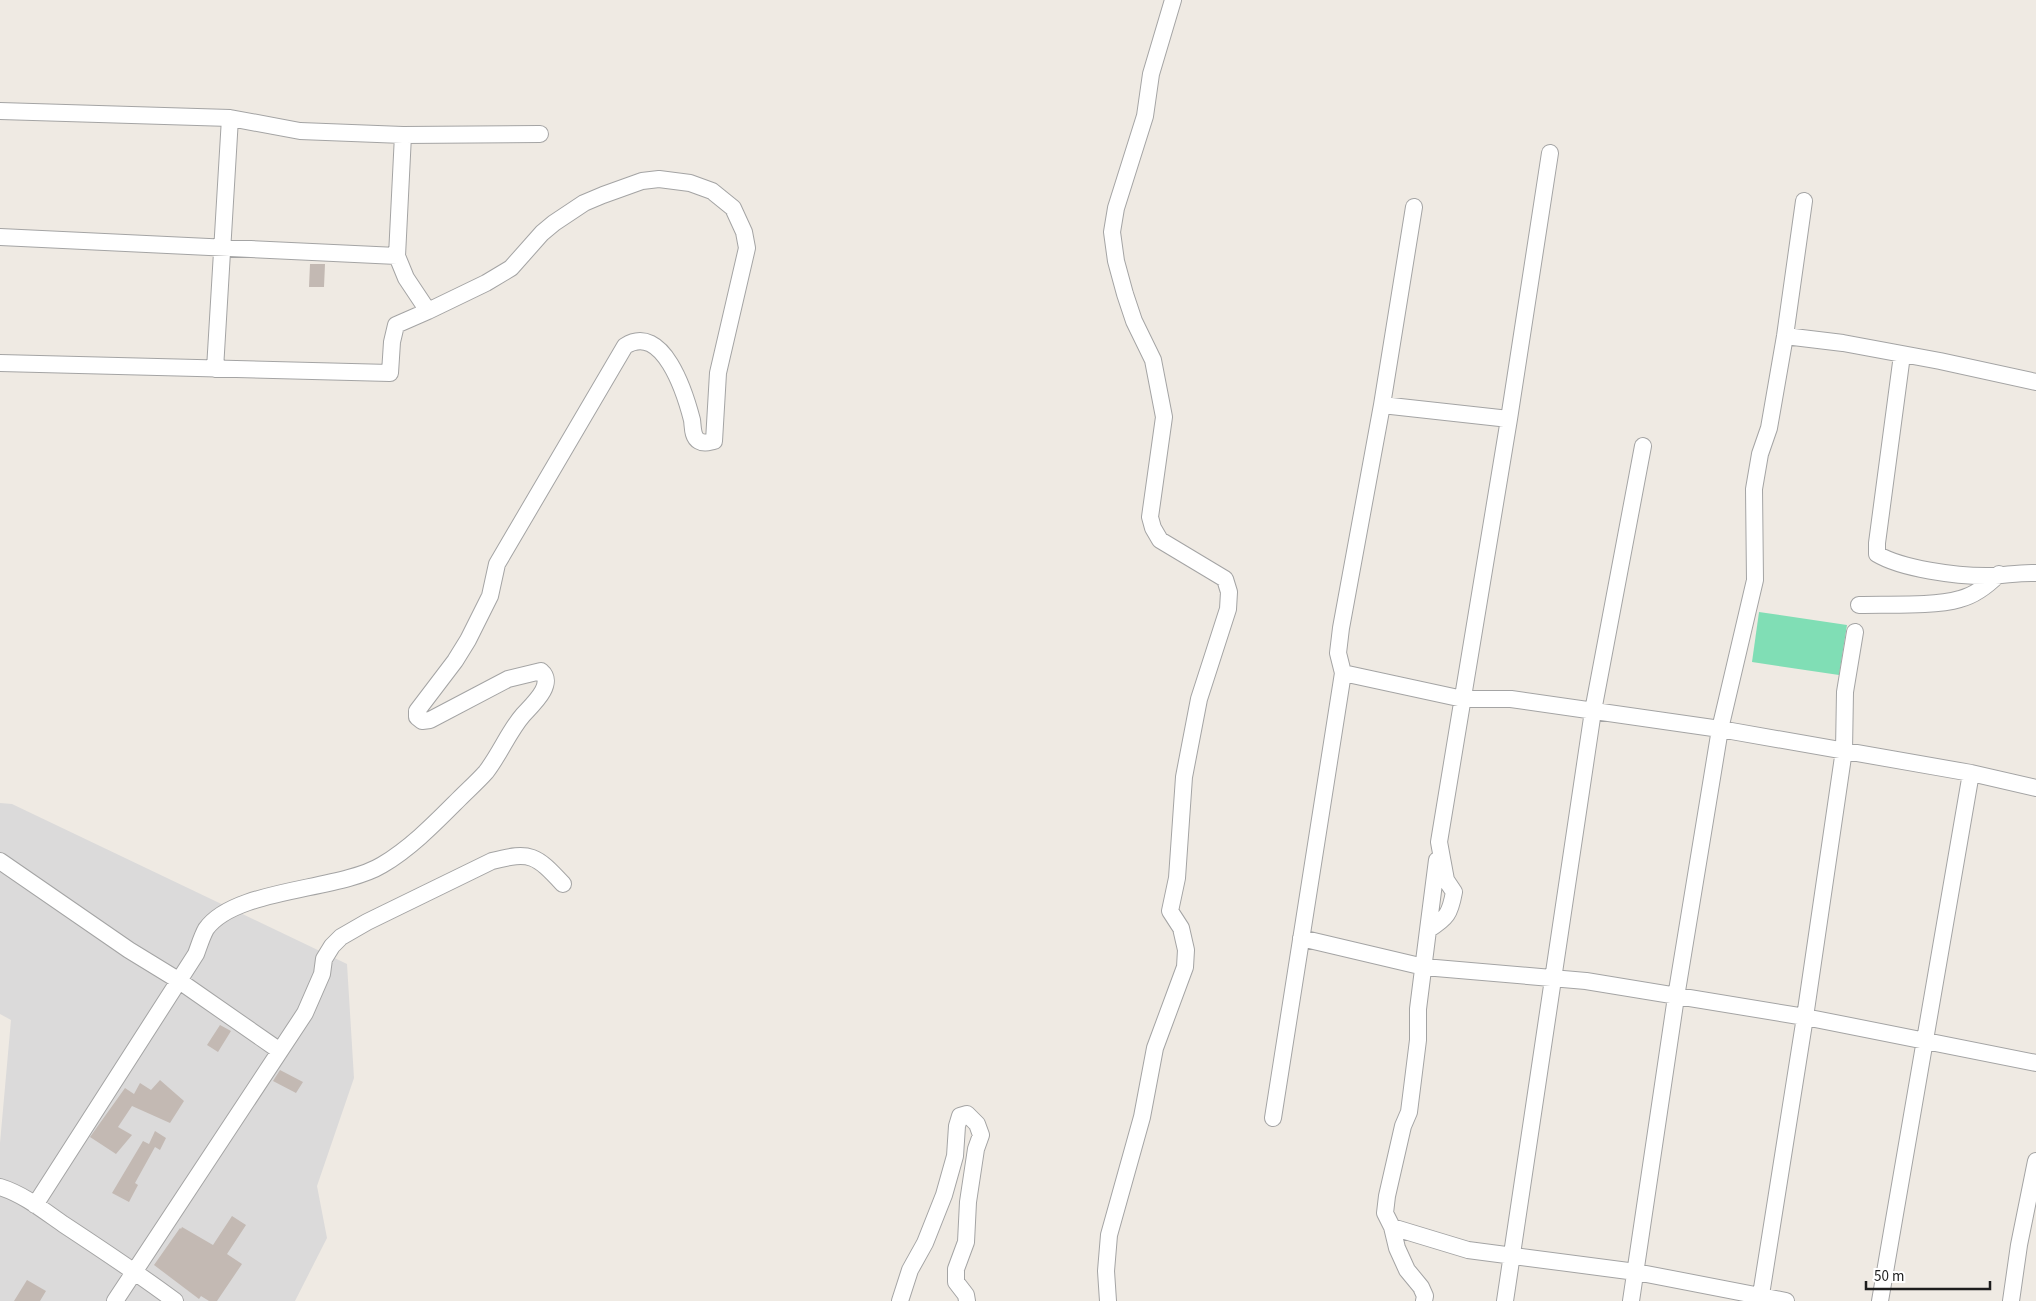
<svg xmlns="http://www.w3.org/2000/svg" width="2036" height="1301" viewBox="0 0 2036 1301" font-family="'Source Sans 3',sans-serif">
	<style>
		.residential { fill: #dbdada }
		.pitch { fill: #80deb5 }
		.building { fill: #c3b9b3 }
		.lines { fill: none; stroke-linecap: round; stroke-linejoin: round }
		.minor-casing { stroke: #a4a4a4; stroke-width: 18 }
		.minor { stroke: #fff; stroke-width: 16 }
	</style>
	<rect width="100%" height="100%" fill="#efeae3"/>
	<!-- residential -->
	<path class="residential" d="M0,803L12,804L347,964L354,1078L317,1186L327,1238L295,1301H0V1143L11,1020L0,1014Z"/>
	<!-- pitch -->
	<path class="pitch" d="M1759,612L1847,625L1839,675L1752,662Z"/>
	<!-- building -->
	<path class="building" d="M310,264H325L324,287H309Z
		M220,1025L231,1031L218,1052L207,1045Z
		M280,1070L303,1082L296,1093L273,1081Z
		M160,1080L184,1101L170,1123L132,1106L118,1127L132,1135L116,1154L90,1137L125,1088L134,1094L140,1083L151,1090Z
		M155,1131L166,1138L160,1150L155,1147L135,1183L138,1185L129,1202L112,1193L143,1141L149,1144Z
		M232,1216L246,1225L227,1254L242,1264L217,1301H209L201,1296L199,1299L154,1265L180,1228L181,1229L182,1227L213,1245Z
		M27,1280L46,1291L40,1301H14Z"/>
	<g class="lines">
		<defs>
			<path id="minor" d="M0,111L230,118L300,131L403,135L540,134
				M0,237L397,256
				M1785,336L1843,343L1940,361L2036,382
				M1902,355L1877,543V554C1902,569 1956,576 1986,576C2003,576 2019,572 2036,573
				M0,363L390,373L392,342L396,325L428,311L406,278L397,256L403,135
				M215,369L230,118
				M1382,405L1509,419
				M1859,605C1889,604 1932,607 1960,599C1976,595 1988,585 1999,574
				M1343,673L1463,699H1511L1720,729L1971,773L2036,788
				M0,861L129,950L178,980L280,1051
				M1428,930L1437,860
				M1301,938L1424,967L1586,981L1805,1017L2036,1063
				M1273,1118L1343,673L1338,653L1341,628L1382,405L1414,207
				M0,1187C23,1194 43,1210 63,1224C101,1249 139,1274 175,1301
				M35,1205L196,954C199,946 202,936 206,929C235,888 339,891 382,865C411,848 436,822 459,799C468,790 478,781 486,772C500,754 509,731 523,715C532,705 556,684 541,671L508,679L430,720L422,721L417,717V711L455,661L468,640L490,596L497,564L625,346C663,322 685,393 692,420C693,426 692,437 699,441C704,444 709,442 714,441L718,373L747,248L744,232L733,208L712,191L690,183L659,179L642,181L603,195L584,203L554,223L542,233L511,268L486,283L428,311
				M1392,1227L1468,1250L1636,1272L1786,1301
				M115,1301L305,1013L322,974L324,959L332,946L341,937L367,922L492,861C531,851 536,855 563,884
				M900,1301L910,1270L925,1243L944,1195L955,1156L957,1126L960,1116L967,1114L977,1124L981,1135L976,1149L968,1202L966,1242L956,1269V1282L966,1295L967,1301
				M1108,1301L1106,1271L1109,1235L1142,1117L1155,1048L1185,967L1186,950L1181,928L1170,911L1177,878L1184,777L1199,699L1228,609L1229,592L1225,579L1160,540L1153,528L1150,517L1164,417L1153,360L1134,321L1125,294L1116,261L1112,232L1116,208L1145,116L1151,74L1173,0
				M1424,1301L1425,1296L1421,1287L1407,1270L1397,1248L1392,1227L1385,1213L1387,1196L1403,1126L1409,1112L1418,1040V1009L1428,930C1447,918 1450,914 1454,892L1446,880L1439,842L1509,419L1550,153
				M1505,1301L1593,711L1643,446
				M1631,1301L1676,997L1720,729L1755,580L1754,489L1760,454L1769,428L1785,336L1804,201
				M1760,1301L1805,1017L1844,750L1845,692L1855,632
				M1880,1301L1971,773
				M2011,1301L2019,1245L2036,1161"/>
		</defs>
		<!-- minor casing -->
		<use href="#minor" class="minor-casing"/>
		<!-- minor -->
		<use href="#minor" class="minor"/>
	</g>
	<!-- scale -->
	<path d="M1866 1281v8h124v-8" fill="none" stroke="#1d1d1d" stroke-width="2.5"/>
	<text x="1874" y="1281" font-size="15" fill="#1d1d1d" stroke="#ffffff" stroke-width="4" paint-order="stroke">50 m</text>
</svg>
